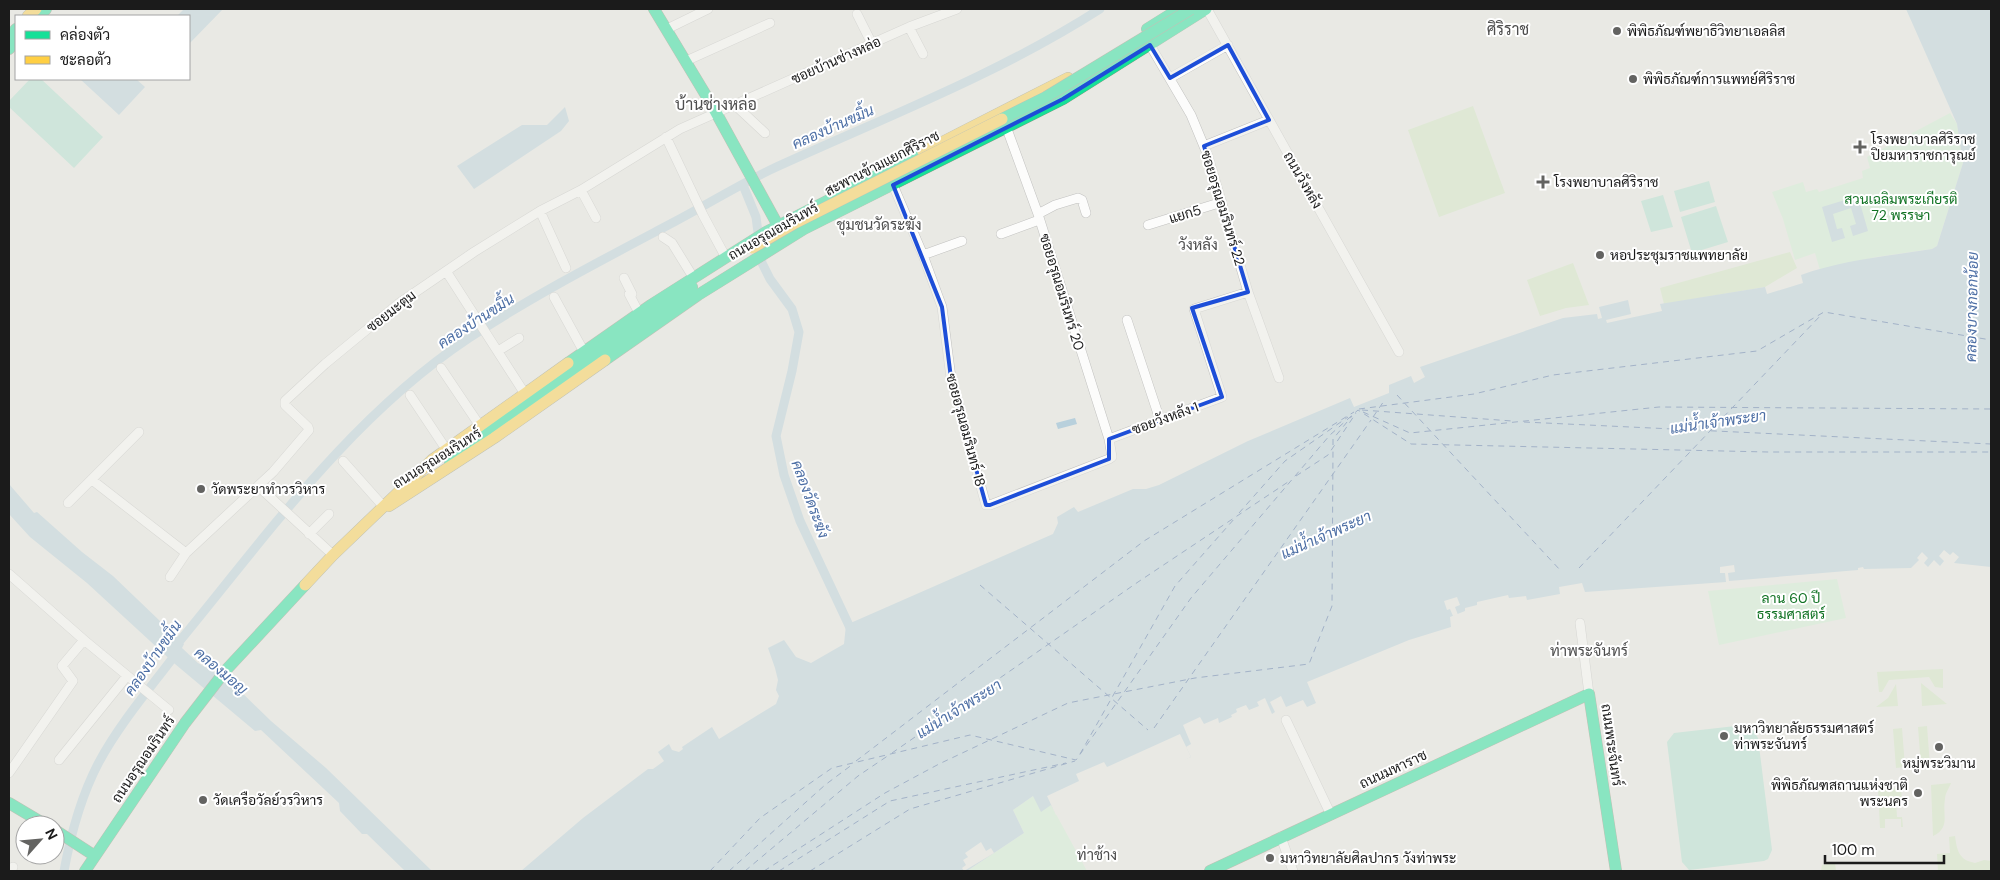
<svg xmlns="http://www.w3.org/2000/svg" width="2000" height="880" viewBox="0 0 2000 880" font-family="'DM Sans',Sarabun,sans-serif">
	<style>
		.grass { fill: #d2e7c3 }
		.park { fill: #d1f0d5 }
		.pitch { fill: #b0e0d0 }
		.water { fill: #b8d0dc }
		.pier { fill: #e9e9e4 }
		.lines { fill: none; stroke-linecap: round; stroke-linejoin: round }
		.canal { stroke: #b8d0dc; stroke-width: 9 }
		.ferry { stroke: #4d6fa5; stroke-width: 1; stroke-dasharray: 6 5; stroke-linecap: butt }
		.street-casing { stroke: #c2c2c0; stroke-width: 10 }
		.fast-casing { stroke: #8e927d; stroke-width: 12 }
		.slow-casing { stroke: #8e927d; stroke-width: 12 }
		.street { stroke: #fcfcfb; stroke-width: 9 }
		.fast { stroke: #16e098; stroke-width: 11 }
		.slow { stroke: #ffcf43; stroke-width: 11 }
		.fast-bridge-casing { stroke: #8e927d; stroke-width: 12; stroke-linecap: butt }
		.slow-bridge-casing { stroke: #8e927d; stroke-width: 12; stroke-linecap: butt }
		.fast-bridge { stroke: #16e098; stroke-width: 11 }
		.slow-bridge { stroke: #ffcf43; stroke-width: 11 }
		.marked { fill: none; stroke: #1d4ed8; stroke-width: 4; stroke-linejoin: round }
		.poi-dot { fill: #636361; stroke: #fff; stroke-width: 2 }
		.labels { text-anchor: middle; stroke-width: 4; stroke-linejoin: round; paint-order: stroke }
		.poi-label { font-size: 14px; fill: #1b1b1b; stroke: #fff; text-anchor: start }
		.street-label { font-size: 14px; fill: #1b1b1b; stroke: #fff }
		.park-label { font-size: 14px; fill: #107223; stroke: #fff }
		.water-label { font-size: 15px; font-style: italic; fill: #4d6fa5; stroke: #fff }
		.neighbourhood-label { font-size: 15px; fill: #4e4e4e; stroke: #fff }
		.quarter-label { font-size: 16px; fill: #4e4e4e; stroke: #fff }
	</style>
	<rect width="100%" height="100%" fill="#e9e9e4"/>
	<!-- grass -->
	<path class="grass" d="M1473,106L1505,193L1439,217L1408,130Z
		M1790,252L1797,268L1765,287L1664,304L1660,288Z
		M1573,263L1589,305L1566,308L1540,316L1527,280Z
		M1943,669V688L1935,687L1929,677L1889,680L1882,692H1879L1877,672Z
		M1921,683L1947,704L1922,706Z
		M1896,684L1898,706L1876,707L1888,698Z
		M1927,726L1930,766H1921L1918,727Z
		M1902,728L1905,767L1896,768L1893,729Z
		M1951,783C1949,788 1945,794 1945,799C1942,815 1951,827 1933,836L1931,785Z
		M1901,788L1902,801L1896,802L1897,817H1902L1903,827H1901V819H1885V828H1880L1878,789Z
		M1955,836C1957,851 1959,860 1975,863L1984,860L1991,861L1990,871H1938L1937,854L1950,853L1949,837Z
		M1835,863L1836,871H1821L1822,865Z"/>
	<!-- park -->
	<path class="park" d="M1950,113L1957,124L1963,163L1937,246L1932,249L1876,257L1820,270L1815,253L1795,260L1783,219L1772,192L1803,182L1806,192L1817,189L1819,192L1863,178L1862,171L1870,168L1867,157Z
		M1837,579L1846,618L1719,645L1708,591Z
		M1033,796L1051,805L1087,871H967L1024,833L1013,810Z"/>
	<!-- pitch -->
	<path class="pitch" d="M30,79H41L103,137L74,168L9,107V101Z
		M1709,181L1715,202L1680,212L1674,191Z
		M1663,195L1673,227L1651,232L1641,201Z
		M1716,206L1728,242L1692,253L1681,217Z
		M1744,725L1753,730L1758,738L1772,850L1768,859L1764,861L1689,870L1682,862L1667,742L1674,733Z"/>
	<!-- water -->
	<path class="water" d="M184,9H223L189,44V16H177Z
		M1906,9H1991V567L1954,563L1959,557L1953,552L1950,555L1944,550L1939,556L1944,561L1940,566L1934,560L1928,567L1924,563L1928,558L1922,552L1917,558L1919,560L1911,568L1864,569L1863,567L1858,568V570L1729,581L1728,573L1735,572L1734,565L1720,567V573H1725L1726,582L1585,592L1582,583L1559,587L1560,594L1527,600L1526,596L1509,598L1508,595L1477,602V605L1465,608V611L1450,617L1451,627L1409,640L1307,682L1316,703L1307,707L1303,700L1286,707L1281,696L1270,702L1275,712L1272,714L1265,698L1257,702L1259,706L1249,710L1246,705L1236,709L1237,712L1231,715L1232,717L1219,723L1218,718L1204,724L1200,717L1183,725L1191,744L1186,747L1191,757L1136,777L1055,812L1051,805L1041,812L1033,796L1013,810L1024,833L967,871H521L583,818L648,769H653L664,761L658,752L669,744L672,750L679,752L683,749L682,747L712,727L719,739L776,704L779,696L776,690L778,680L775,668L768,648L784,640L796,657L811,663L844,644L846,625L1053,534L1058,523L1057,517L1074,507L1078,512L1133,489H1146L1159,485L1248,441L1350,398L1354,407L1389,393V385L1411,376L1414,383L1425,377L1420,367L1563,318L1597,314L1598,319L1602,318L1599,307L1628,300L1631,314L1606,320L1607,323L1662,311L1660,304L1765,287L1767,294L1803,283L1801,275C1842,260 1889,256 1932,249L1937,246L1963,163L1957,124Z
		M80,79H136L145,87L119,115Z
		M565,107L569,121L561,131L474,189L457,166L522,125H547Z
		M1858,196L1868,231L1853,236L1850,226L1856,224L1851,208L1833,214L1837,229L1842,228L1845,238L1832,242L1822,207Z
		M1075,418L1077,424L1058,429L1056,423Z
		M9,484L34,513L37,512L82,552L113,576L184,644L182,648L198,663L231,682L271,721L326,768L432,871H405L367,834H362L340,811L339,803L261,730L255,731L175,664L87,583L30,537L9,514Z"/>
	<!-- pier -->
	<path class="pier" d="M1457,597L1460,605L1455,607L1458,615L1453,616L1450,609L1447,610L1444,601Z
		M1180,734L1191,757L1098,799L1056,815L1047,796L1079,781L1076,774L1104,762L1107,767Z
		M981,842L986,851L991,848L994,853L964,871L962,868L966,865L963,860L968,857L965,853Z"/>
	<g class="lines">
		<!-- canal -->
		<path class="canal" d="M743,185L756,217L762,263L770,279L792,309L799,332L792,371L776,436L784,475L800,521L853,634
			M64,871C71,833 81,796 99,762C119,725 147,692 172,659L174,648C264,539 350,417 469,338C534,295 606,258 674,222C706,205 737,186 770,170C881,119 997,75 1100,9"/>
		<!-- ferry -->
		<path class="ferry" d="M1397,395L1561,571
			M1359,409L1474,394L1553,375L1757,351L1824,312L1991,340
			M1362,410L1512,421
			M1363,412L1410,433L1659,407L1991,409
			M1373,417L1384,401
			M1524,422L1991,444
			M1333,445V439L1352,416
			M1296,476L1328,455L1356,413
			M1239,513L1285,461L1348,417
			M1579,568L1822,314
			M980,585L1148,730
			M1154,728L1371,420
			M892,753L1138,582L1291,480
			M1080,754L1175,586L1235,518
			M856,761L1144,541L1354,412
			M710,871L760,818L832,768L970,735L1076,760L1191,598L1330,435L1358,410L1411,444L1768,452H1991
			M729,871L825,785L853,764
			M745,871L858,776L889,755
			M764,871L885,793L939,764L1068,703L1195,678L1309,664L1332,606L1333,449
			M779,871L890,801L1066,763
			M810,871L910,809L1075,761"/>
		<defs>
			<path id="street" d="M1207,9L1399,352
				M857,14L872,44
				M909,27L923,54
				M667,29L708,9
				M1150,45L1191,115L1208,156L1248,292L1279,378
				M686,61L770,23
				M1170,78L1228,45
				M735,105L765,133
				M666,137L703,215L725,256
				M1204,146L1269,120
				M893,185L923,255L942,307L951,378L986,505H990L1109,459L1112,457L1109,439L1038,214L1007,129
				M581,190L596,218
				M540,211L566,268
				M1038,214L1055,205L1078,198L1082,200L1086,213
				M1148,225L1222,202
				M1001,234L1039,220
				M663,237L672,243L693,277
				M923,255L962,241
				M446,271L525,394
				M624,278L632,294H629L639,313
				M554,297L584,352
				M1127,320L1160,420
				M498,351L519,338
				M441,368L480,426
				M410,395L446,449
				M1109,439L1222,397L1194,309L1248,292
				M343,461L383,506
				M92,480L186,553
				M258,486L333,555
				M68,503L139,432
				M309,534L329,514
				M9,574L84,640
				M170,577L186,553L273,472L309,430L308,427L285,405V401L325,364L398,304L474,252L540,211L581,190L680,129L909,27L957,9
				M1580,623L1589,694
				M1286,720L1331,815
				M59,760L127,676
				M9,773L73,681L62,666L84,640L169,710
				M1281,837L1293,871
				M11,871L13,867"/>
			<path id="fast" d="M654,9L713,107L781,231
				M40,16L46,9
				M1147,29L1179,9
				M9,37L16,29
				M9,49L16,41
				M605,360L698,295L804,229L1063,99L1206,9
				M568,363L651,305L766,232L923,152
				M450,462L472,443L692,287
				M9,803L46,825
				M55,830L95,856
				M85,871L185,723L226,670L305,585
				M1210,871L1589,694L1616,871"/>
			<path id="slow" d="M28,16L36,9
				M923,152L1068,78
				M389,506L494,438L605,360
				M305,585L333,555L432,460L568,363"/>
		</defs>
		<!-- street casing -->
		<use href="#street" class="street-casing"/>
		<!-- fast casing -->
		<use href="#fast" class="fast-casing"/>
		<!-- slow casing -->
		<use href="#slow" class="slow-casing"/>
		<!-- street -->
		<use href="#street" class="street"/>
		<!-- fast -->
		<use href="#fast" class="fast"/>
		<!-- slow -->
		<use href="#slow" class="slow"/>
		<defs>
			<path id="fast-bridge" d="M1002,119L1046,97L1191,9"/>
			<path id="slow-bridge" d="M752,248L795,223L1002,119"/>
		</defs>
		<!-- fast-bridge casing -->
		<use href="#fast-bridge" class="fast-bridge-casing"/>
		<!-- slow-bridge casing -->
		<use href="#slow-bridge" class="slow-bridge-casing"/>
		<!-- fast-bridge -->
		<use href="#fast-bridge" class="fast-bridge"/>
		<!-- slow-bridge -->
		<use href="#slow-bridge" class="slow-bridge"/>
	</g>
	<!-- marked area -->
	<path d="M0 0H2000V880H0ZM1150,45L1170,78L1228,45L1269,120L1204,146L1248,292L1192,308L1222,397L1109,439V459L990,505H986L951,378L942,307L893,185L1063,99Z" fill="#e9e9e4" fill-opacity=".55" fill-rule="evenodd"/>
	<path class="marked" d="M1150,45L1170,78L1228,45L1269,120L1204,146L1248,292L1192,308L1222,397L1109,439V459L990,505H986L951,378L942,307L893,185L1063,99Z"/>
	<!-- markers -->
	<g class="poi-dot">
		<circle cx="1617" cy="31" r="5"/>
		<circle cx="1633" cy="79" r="5"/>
		<path d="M1857.5 139.5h5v5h5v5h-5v5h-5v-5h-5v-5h5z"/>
		<path d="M1540.5 174.5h5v5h5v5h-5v5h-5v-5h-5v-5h5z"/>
		<circle cx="1600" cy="255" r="5"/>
		<circle cx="201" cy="489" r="5"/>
		<circle cx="1724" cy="736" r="5"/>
		<circle cx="1939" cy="747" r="5"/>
		<circle cx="1918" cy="793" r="5"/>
		<circle cx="203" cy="800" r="5"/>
		<circle cx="1270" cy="858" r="5"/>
	</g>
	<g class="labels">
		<!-- poi labels -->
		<g class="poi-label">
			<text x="1627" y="36">พิพิธภัณฑ์พยาธิวิทยาเอลลิส</text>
			<text x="1643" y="84">พิพิธภัณฑ์การแพทย์ศิริราช</text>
			<text x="1871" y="144">โรงพยาบาลศิริราช<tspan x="1871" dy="16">ปิยมหาราชการุณย์</tspan></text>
			<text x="1554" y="187">โรงพยาบาลศิริราช</text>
			<text x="1610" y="260">หอประชุมราชแพทยาลัย</text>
			<text x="211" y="494">วัดพระยาทําวรวิหาร</text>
			<text x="1734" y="733">มหาวิทยาลัยธรรมศาสตร์<tspan x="1734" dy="16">ท่าพระจันทร์</tspan></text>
			<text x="1939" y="768" text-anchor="middle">หมู่พระวิมาน</text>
			<text x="1908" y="790" text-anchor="end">พิพิธภัณฑสถานแห่งชาติ<tspan x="1908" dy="16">พระนคร</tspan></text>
			<text x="213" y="805">วัดเครือวัลย์วรวิหาร</text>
			<text x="1280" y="863">มหาวิทยาลัยศิลปากร วังท่าพระ</text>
		</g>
		<!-- street labels -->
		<g class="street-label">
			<text transform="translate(836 60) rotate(-24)" y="5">ซอยบ้านช่างหล่อ</text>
			<text transform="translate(882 163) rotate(-27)" y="5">สะพานข้ามแยกศิริราช</text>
			<text transform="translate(1303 180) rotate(60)" y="5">ถนนวังหลัง</text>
			<text transform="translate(1223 208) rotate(73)" y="5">ซอยอรุณอมรินทร์ 22</text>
			<text transform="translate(1185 214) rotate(-17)" y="5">แยก5</text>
			<text transform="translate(773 231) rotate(-30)" y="5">ถนนอรุณอมรินทร์</text>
			<text transform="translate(1062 292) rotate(73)" y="5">ซอยอรุณอมรินทร์ 20</text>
			<text transform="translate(391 311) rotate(-38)" y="5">ซอยมะตูม</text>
			<text transform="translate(1165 418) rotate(-20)" y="5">ซอยวังหลัง 1</text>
			<text transform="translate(966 430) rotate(75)" y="5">ซอยอรุณอมรินทร์ 18</text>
			<text transform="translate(437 458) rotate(-32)" y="5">ถนนอรุณอมรินทร์</text>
			<text transform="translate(1612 745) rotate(82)" y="5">ถนนพระจันทร์</text>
			<text transform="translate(143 759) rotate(-56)" y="5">ถนนอรุณอมรินทร์</text>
			<text transform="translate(1393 769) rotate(-25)" y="5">ถนนมหาราช</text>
		</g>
		<!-- park labels -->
		<g class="park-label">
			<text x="1901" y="204">สวนเฉลิมพระเกียรติ<tspan x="1901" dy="16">72 พรรษา</tspan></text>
			<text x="1791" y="603">ลาน 60 ปี<tspan x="1791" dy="16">ธรรมศาสตร์</tspan></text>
		</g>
		<!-- water labels -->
		<g class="water-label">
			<text transform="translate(833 127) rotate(-24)" y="5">คลองบ้านขมิ้น</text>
			<text transform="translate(1972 307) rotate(-89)" y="5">คลองบางกอกน้อย</text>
			<text transform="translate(476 321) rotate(-33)" y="5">คลองบ้านขมิ้น</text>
			<text transform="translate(1718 422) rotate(-8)" y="5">แม่น้ำเจ้าพระยา</text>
			<text transform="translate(810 499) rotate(70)" y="5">คลองวัดระฆัง</text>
			<text transform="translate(1326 535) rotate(-24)" y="5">แม่น้ำเจ้าพระยา</text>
			<text transform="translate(153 658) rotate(-55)" y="5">คลองบ้านขมิ้น</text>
			<text transform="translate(221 671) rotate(40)" y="5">คลองมอญ</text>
			<text transform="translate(959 709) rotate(-32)" y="5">แม่น้ำเจ้าพระยา</text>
		</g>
		<!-- neighbourhood labels -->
		<g class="neighbourhood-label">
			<text x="879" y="230">ชุมชนวัดระฆัง</text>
			<text x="1198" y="250">วังหลัง</text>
			<text x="1589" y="656">ท่าพระจันทร์</text>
			<text x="1097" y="860">ท่าช้าง</text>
		</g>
		<!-- quarter labels -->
		<g class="quarter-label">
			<text x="1508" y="35">ศิริราช</text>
			<text x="716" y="110">บ้านช่างหล่อ</text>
		</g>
	</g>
	<!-- border -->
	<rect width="2000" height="880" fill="none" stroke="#1b1b1b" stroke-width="20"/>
	<!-- legend -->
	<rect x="15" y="15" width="175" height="65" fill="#ffffff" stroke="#a4a4a4"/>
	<rect x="25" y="31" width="25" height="8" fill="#16e098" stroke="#a4a4a4"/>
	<text x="60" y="40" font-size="15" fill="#1b1b1b">คล่องตัว</text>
	<rect x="25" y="56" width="25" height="8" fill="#ffcf43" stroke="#a4a4a4"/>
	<text x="60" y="65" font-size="15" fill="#1b1b1b">ชะลอตัว</text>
	<!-- north arrow -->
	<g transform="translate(40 840) rotate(63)"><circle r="24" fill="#ffffff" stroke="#a4a4a4"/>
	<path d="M0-4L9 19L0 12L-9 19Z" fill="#636361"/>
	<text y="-8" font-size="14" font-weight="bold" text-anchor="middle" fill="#1b1b1b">N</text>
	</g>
	<!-- scale -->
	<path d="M1825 855v8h119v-8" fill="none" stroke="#1b1b1b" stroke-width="2.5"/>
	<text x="1832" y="855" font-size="15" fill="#1b1b1b" stroke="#ffffff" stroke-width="4" paint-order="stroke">100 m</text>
</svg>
